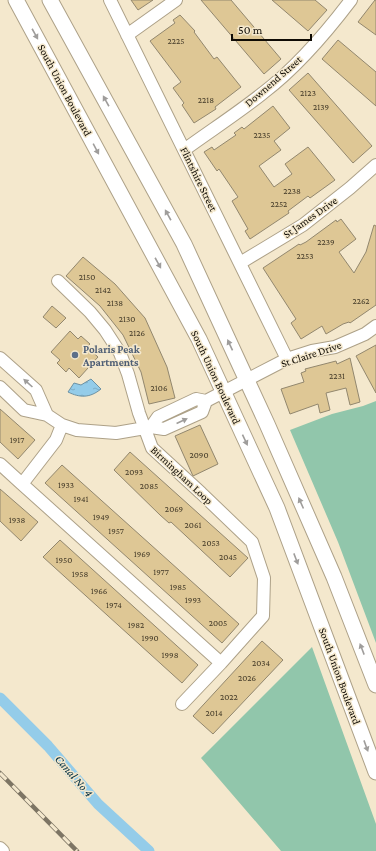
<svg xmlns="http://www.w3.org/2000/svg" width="376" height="851" viewBox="0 0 376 851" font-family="'Crimson Pro',serif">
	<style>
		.green { fill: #91c6ab }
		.water { fill: url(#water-ripples); stroke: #6c92a4 }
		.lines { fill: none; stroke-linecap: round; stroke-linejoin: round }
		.canal { stroke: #94cce9; stroke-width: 11 }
		.building { fill: #dec795; stroke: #92876e }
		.minor-casing { stroke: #ada188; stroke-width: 14 }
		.major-casing { stroke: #ada188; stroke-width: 17 }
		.minor { stroke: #fff; stroke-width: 12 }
		.major { stroke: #fff; stroke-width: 15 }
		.rail-casing { stroke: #7d7564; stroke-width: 4.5 }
		.rail { stroke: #f4e8cd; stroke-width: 3; stroke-dasharray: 9; stroke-linecap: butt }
		.oneway { fill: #9f9d9b }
		.service-dot { fill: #5c6f8a; stroke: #f4e8cd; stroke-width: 1.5 }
		.labels { text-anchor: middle; stroke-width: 3; stroke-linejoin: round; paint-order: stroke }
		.number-label { font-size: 9px; fill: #433a28 }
		.street-label { font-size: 11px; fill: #0f0b04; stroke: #f4e8cd }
		.service-label { font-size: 11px; font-weight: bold; fill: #4e5e75; stroke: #f4e8cd; text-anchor: start }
		.water-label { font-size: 12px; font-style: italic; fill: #002f43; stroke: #f4e8cd }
	</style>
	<defs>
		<pattern id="water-ripples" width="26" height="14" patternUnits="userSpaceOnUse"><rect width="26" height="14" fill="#94cce9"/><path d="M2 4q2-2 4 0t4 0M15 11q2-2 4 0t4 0" fill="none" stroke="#7eaec6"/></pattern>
	</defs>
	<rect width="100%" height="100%" fill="#f4e8cd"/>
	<!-- green -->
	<path class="green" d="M376,401V643L338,542L290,430L332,414L363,406Z
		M312,647L376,824V851H281L201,758Z"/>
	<!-- water -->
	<path class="water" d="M91,379L101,389C90,398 80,398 68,392L74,383L81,385Z"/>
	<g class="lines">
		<!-- canal -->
		<path class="canal" d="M0,698L48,746L98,804L149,851"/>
	</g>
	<!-- building -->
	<path class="building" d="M131,0H153L138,10Z
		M201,0H231L281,59L264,74Z
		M272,0H315L327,10L308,31Z
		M375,0H376V35L358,22Z
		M180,15L195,31L194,32L214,59L217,57L241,87L215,107L216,109L194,123L182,105L184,103L173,88L181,82L150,41L175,23L173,20Z
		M338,40L376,72V106L322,59Z
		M308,73L372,146L353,163L289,90Z
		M273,106L290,128L274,141L281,150L259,166L274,187L292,174L285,164L308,147L335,180L310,198L308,196L288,211L289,213L250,239L245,231L248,229L232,201L238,197L219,169L217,171L204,152L212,147L214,150L236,135L234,133L242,127L244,129Z
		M341,219L356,239L339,252L354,273L366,252L374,225L376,226V305L350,323L349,322L343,324L326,334L322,326L301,339L291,323L296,319L263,268L299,244L300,245L306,242L336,220L337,222Z
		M83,257L115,284L145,318L167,367L175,398L149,404L141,372L123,335L100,306L66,276Z
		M52,306L66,318L56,328L43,317Z
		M70,331L78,339L81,336L90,344L87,347L98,357L79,378L69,368L66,372L57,363L60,360L51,352Z
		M376,345V393L356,356Z
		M350,358L360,402L350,405L346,388L326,393L330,410L320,413L318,404L290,414L281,389L304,382L301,373L306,371L305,369L336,361L337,364Z
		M0,409L35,440L18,459L0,442Z
		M200,425L218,464L193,476L175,436Z
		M130,452L248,558L230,577L171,522L169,523L160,515L114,470Z
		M62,465L239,624L222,643L45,483Z
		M0,489L38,522L21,541L0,521Z
		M60,540L198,665L182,683L43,557Z
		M262,641L283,660L213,734L193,716Z"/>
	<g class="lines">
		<defs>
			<path id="minor" d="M110,0L287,359
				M127,35L176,0
				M184,150C210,131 238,113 263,93C296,68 326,33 351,0
				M240,263L303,225L350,188L376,165
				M58,281L90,312L105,330L120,353L128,374L139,413L152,448L201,493L252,542L264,578L263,616L221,663L22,484L56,440L62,425
				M0,358L36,390L47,415
				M0,387L24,410L47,415L62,425L77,430L116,433L151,427L164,429L202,412L206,401
				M151,427L158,417L196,399L206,401L287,359L312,351L335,347L365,334L376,326
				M0,464L22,484
				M182,704L221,663
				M0,848L3,851"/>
			<path id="major" d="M16,0L199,339L277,508L376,772
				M50,0L184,244L267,424L334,577L376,685"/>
		</defs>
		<!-- minor casing -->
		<use href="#minor" class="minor-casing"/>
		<!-- major casing -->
		<use href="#major" class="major-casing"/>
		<!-- minor -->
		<use href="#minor" class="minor"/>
		<!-- major -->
		<use href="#major" class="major"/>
		<defs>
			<path id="rail" d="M0,773L77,851"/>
		</defs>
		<!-- rail casing -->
		<use href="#rail" class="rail-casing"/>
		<!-- rail -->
		<use href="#rail" class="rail"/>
	</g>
	<!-- one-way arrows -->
	<defs><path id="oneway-solid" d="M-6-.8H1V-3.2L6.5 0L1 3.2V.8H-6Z"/></defs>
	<g class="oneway">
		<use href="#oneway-solid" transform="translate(35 34) rotate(61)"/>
		<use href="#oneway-solid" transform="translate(106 101) rotate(-119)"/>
		<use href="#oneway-solid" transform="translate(96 149) rotate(62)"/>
		<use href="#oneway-solid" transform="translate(168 215) rotate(-119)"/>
		<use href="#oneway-solid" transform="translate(158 263) rotate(61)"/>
		<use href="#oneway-solid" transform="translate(230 345) rotate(-115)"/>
		<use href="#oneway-solid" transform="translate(28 383) rotate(-138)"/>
		<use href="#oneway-solid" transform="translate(182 421) rotate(-25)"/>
		<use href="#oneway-solid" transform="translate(245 440) rotate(65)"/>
		<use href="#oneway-solid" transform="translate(301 503) rotate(-114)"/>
		<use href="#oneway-solid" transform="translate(296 559) rotate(69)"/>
		<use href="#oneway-solid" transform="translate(362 649) rotate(-111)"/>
		<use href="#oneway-solid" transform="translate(366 746) rotate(70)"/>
	</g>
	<!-- markers -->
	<circle class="service-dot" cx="75" cy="355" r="4"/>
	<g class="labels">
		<!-- number labels -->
		<g class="number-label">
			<text x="176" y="44">2225</text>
			<text x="308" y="96">2123</text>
			<text x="206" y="103">2218</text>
			<text x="321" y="110">2139</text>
			<text x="262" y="138">2235</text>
			<text x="292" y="194">2238</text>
			<text x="279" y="207">2252</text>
			<text x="326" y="245">2239</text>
			<text x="305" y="259">2253</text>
			<text x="87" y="280">2150</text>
			<text x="103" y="293">2142</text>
			<text x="361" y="304">2262</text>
			<text x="115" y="306">2138</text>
			<text x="127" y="322">2130</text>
			<text x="137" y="336">2126</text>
			<text x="337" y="379">2231</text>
			<text x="159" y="391">2106</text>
			<text x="17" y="443">1917</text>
			<text x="199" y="458">2090</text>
			<text x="134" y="475">2093</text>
			<text x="66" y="488">1933</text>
			<text x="149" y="489">2085</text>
			<text x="81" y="502">1941</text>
			<text x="174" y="512">2069</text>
			<text x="101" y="520">1949</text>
			<text x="17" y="523">1938</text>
			<text x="193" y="528">2061</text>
			<text x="116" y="534">1957</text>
			<text x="211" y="546">2053</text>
			<text x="142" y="557">1969</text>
			<text x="228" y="560">2045</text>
			<text x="64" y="563">1950</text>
			<text x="161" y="575">1977</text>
			<text x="80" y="577">1958</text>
			<text x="178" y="590">1985</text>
			<text x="99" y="594">1966</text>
			<text x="193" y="603">1993</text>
			<text x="114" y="608">1974</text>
			<text x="218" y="626">2005</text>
			<text x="136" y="628">1982</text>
			<text x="150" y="641">1990</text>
			<text x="170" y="658">1998</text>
			<text x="261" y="666">2034</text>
			<text x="247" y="681">2026</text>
			<text x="229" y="700">2022</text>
			<text x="214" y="716">2014</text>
		</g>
		<!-- street labels -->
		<g class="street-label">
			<text transform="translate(273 81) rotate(-41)" y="4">Downend Street</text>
			<text transform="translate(65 90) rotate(62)" y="4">South Union Boulevard</text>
			<text transform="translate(199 179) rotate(64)" y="4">Flintshire Street</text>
			<text transform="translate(310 217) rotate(-35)" y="4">St James Drive</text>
			<text transform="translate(311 354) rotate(-18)" y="4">St Claire Drive</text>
			<text transform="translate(216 377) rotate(65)" y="4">South Union Boulevard</text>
			<text transform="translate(182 475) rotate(43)" y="4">Birmingham Loop</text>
			<text transform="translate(340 676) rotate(70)" y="4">South Union Boulevard</text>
		</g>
		<!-- service labels -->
		<g class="service-label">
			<text x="83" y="353">Polaris Peak<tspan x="83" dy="13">Apartments</tspan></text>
		</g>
		<!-- water labels -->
		<g class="water-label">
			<text transform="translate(74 776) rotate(49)" y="4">Canal No 4</text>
		</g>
	</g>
	<!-- scale -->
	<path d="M232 34v6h79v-6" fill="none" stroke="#0f0b04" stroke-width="2"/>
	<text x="238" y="34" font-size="12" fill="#0f0b04" stroke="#f4e8cd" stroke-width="3" paint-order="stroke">50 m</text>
</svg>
